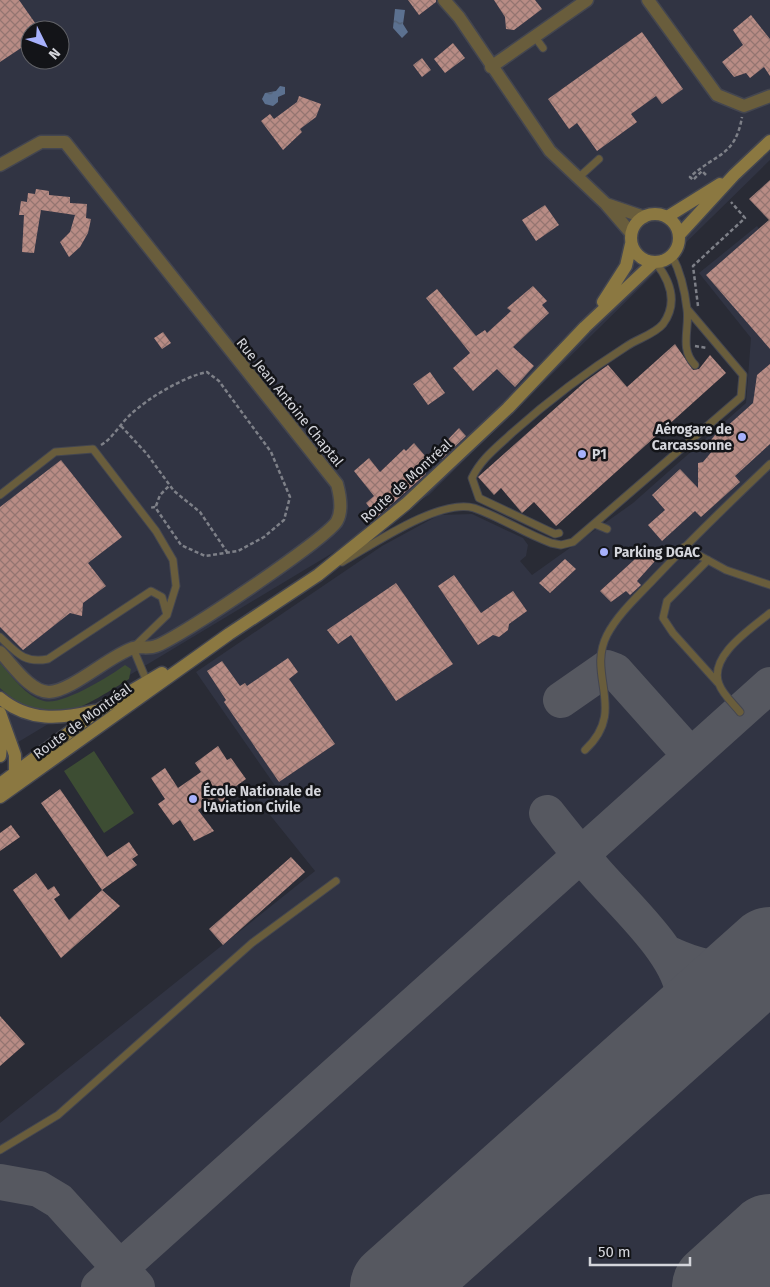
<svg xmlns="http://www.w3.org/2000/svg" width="770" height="1287" viewBox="0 0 770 1287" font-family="'Fira Sans',sans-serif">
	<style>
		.built { fill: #313443; fill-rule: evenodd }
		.green { fill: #3d4d33 }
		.water { fill: url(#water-ripples) }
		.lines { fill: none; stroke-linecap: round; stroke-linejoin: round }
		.taxiway { stroke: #565860; stroke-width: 36 }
		.runway { stroke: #565860; stroke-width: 90 }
		.building { fill: url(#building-cross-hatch) }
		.lane-casing { stroke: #444650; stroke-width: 9 }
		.street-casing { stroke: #444650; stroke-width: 15 }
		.secondary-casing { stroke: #444650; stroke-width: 15 }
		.path { stroke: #7e8088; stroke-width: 2.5; stroke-dasharray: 4 2.5; stroke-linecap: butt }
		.lane { stroke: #695d3c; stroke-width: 7 }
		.street { stroke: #695d3c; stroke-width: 12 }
		.secondary { stroke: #8b7841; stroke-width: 12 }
		.poi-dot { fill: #a7b1fc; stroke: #131418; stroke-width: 2 }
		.labels { text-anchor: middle; stroke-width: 5; stroke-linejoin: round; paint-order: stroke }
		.street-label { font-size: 14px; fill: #d4d5db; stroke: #131418 }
		.poi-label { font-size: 14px; font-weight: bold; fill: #d4d5db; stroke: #131418; text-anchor: start }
	</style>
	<defs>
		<pattern id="water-ripples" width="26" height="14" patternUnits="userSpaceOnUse" patternTransform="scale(1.25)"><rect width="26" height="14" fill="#5c7190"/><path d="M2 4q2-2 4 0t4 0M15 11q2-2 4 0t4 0" fill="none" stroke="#4f5b6d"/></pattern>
		<pattern id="building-cross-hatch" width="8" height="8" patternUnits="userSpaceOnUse" patternTransform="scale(1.25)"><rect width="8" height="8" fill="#b88c85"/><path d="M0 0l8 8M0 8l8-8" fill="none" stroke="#947571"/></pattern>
	</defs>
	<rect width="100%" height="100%" fill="#292b35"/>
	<!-- built -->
	<path class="built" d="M0,0H770V160L429,495L0,753ZM30,30H60V60H30Z
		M757,226L770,243V1287H0V1123L315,871L258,800L276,787L196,672L382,546L439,515L472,514L523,538L528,545L526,556L520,561L532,575L633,503L746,403L751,338L699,273Z"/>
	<!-- green -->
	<path class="green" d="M0,663C12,676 26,697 44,701C62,706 110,676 125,665L131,669L129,679C80,709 50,733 0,688Z
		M94,751L134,813L104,833L64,771Z"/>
	<!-- water -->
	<path class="water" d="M395,9L405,10L403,24L408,32L402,38L393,28Z
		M280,86L285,87V94L278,97V102L273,106L265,104L262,99L265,93L276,91Z"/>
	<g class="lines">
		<!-- taxiway -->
		<path class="taxiway" d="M561,700L607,668L615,671L682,746L688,750L699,748
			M547,813C562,832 577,851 593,869C620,901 677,951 683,992C686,1012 673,1031 663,1048
			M667,953C712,974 726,972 770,951
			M0,1182L39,1189L59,1201L137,1287
			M99,1287L770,685"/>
		<!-- runway -->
		<path class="runway" d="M395,1287L770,952
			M717,1287L770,1239"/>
	</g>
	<!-- building -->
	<path class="building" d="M0,0H19L40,30H30V42L0,62Z
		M408,0H436V2L419,15Z
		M494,0H535L542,9L514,30L506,29L505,17Z
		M751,15L770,39V76L764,67L750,78L746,73L734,77L722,62L743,45L733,30Z
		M642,32L683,89L662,104L656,96L631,114L637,122L597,151L577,123L569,129L548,99Z
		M453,43L465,58L445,73L434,59Z
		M422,58L431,70L422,77L413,65Z
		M299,96L321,104L316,117L300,129L302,132L283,150L261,121L270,114L274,119L297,102Z
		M770,180V349L706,275L769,220L749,199Z
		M36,189L49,191V195L70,197V203L87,204L86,218L91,219L88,233L80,247L69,257L60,242L70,232L75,215L41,210L34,253L22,252L24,215H19L21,201L27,202L28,193L35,194Z
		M545,205L559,225L536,241L522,220Z
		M533,286L547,301L542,305L549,313L513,347L534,366L515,387L497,369L473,391L453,368L470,353L426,298L437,289L476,336L485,330L487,333L511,311L507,308Z
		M163,332L171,343L162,349L154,338Z
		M675,344L693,370L699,369L710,355L726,373L556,526L534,502L522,513L501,488L494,495L478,477L586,381L608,365L627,387Z
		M770,364V444L735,476L740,482L701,517L695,511L662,541L648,525L665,510L652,495L680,469L698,488V463L703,462L714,449L708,444L721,427L724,429L753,403L757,375Z
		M430,372L445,393L428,405L413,384Z
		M459,428L466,436L442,459L436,452Z
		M414,443L427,458L418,466L426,474L377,517L366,503L374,496L354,471L369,458L380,472L404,449L406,451Z
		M61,460L122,537L88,563L106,586L83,603L82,616L70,613L23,650L0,627V507Z
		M645,550L655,561L637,581L641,585L630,595L626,591L611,602L600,591Z
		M565,559L576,569L550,593L539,583Z
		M454,575L481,613L513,591L527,611L509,624L508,630L499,637L493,635L478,645L438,586Z
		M396,583L453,664L396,701L351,635L338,644L327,630Z
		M288,658L298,672L289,679L335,744L279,782L224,702L226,700L207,671L222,661L240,686L245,683L247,686Z
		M218,746L227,760L231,758L246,779L235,787L238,791L221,803L217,797L198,810L214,831L194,841L180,820L173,825L158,804L165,799L151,778L165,768L178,788L201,772L195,763Z
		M60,789L107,857L129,842L138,855L132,859L137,865L102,890L41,803Z
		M11,825L20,837L0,851V833Z
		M291,857L305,872L223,945L209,929Z
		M36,873L48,890L54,886L60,895L54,899L69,920L102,890L120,906L61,958L13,890Z
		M0,1016L25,1044L0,1066Z"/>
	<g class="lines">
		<defs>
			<path id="lane" d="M535,37L543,48
				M578,178L599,159
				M672,256C680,271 685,292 687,309C690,328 679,349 695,365
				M0,495L55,452L93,449L156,531L173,560L176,586L167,615L133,648L147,682
				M595,524L607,529
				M559,533L555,534L479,498L472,478C481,459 496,448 512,433C548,401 586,372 627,346C637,339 655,334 663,324C678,303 671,282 656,263
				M684,547L726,570L770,585
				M708,560L667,601L663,618L673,633L718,683
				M342,562C372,545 440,498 474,508C500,517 524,533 551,543L561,545L573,542L741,397L743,375L688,310
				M0,637C16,652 24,664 48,659L151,591L162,597L167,615
				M740,712C733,703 723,695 719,684C708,656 752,628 770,613
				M585,750C628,710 586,676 607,635C618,614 637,597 653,580C691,540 730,502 770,464
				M0,1150L58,1115L252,943L336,881"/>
			<path id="street" d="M444,0L459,17L550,151L606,204L631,233
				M648,0L717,95L744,106L770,96
				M491,67L587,0
				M0,165L41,142H65L337,484C340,495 343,510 337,521C328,538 178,639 156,646C149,649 140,646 133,648C109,656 72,691 49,692C30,692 12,664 0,652
				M606,204L644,217"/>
			<path id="secondary" d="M631 238a24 24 0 1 1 48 0a24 24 0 1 1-48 0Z
				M667,217L720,184
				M679,235L734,175L770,141
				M603,302L626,266L631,244
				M0,698C29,722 60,719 94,711
				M0,713L15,755V778
				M0,756L3,726
				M0,784L99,710L162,673
				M0,797L229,634L318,575L406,504L508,408L585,327L653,263"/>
		</defs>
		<!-- lane casing -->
		<use href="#lane" class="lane-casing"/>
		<!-- street casing -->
		<use href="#street" class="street-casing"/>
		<!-- secondary casing -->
		<use href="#secondary" class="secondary-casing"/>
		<!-- path -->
		<path class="path" d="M706,175L702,171L693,180L690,177C716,153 735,157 742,117
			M698,306L693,266L745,218L731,202
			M695,346L707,348
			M121,426L147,454L174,491L200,512L227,552
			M101,445C113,438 120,424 130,415C148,398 183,377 207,372L219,381L271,452L290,497L284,520L264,537L238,551L205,556L181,545L155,507L149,508
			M156,506L160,495L170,485"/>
		<!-- lane -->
		<use href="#lane" class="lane"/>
		<!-- street -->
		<use href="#street" class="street"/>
		<!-- secondary -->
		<use href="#secondary" class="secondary"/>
	</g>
	<!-- markers -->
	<g class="poi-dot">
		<circle cx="742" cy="437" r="5"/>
		<circle cx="582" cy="454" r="5"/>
		<circle cx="604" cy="552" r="5"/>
		<circle cx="193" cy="799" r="5"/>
	</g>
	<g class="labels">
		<!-- street labels -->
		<g class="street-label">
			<text transform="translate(290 402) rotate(51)" y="5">Rue Jean Antoine Chaptal</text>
			<text transform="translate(406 481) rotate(-42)" y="5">Route de Montréal</text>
			<text transform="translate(82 721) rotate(-36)" y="5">Route de Montréal</text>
		</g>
		<!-- poi labels -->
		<g class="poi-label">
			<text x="732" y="434" text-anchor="end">Aérogare de<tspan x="732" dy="16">Carcassonne</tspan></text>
			<text x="592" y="459">P1</text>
			<text x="614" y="557">Parking DGAC</text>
			<text x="203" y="796">École Nationale de<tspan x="203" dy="16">l'Aviation Civile</tspan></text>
		</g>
	</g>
	<!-- north arrow -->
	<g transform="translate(45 45) rotate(132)"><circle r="24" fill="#131418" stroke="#606166"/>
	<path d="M0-4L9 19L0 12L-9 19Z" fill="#a7b1fc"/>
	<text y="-8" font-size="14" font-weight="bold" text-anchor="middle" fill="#d4d5db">N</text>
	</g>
	<!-- scale -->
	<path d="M590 1257v8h100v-8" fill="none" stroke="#d4d5db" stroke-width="2.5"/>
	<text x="598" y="1257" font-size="15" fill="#d4d5db" stroke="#131418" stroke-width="4" paint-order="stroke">50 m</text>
</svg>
